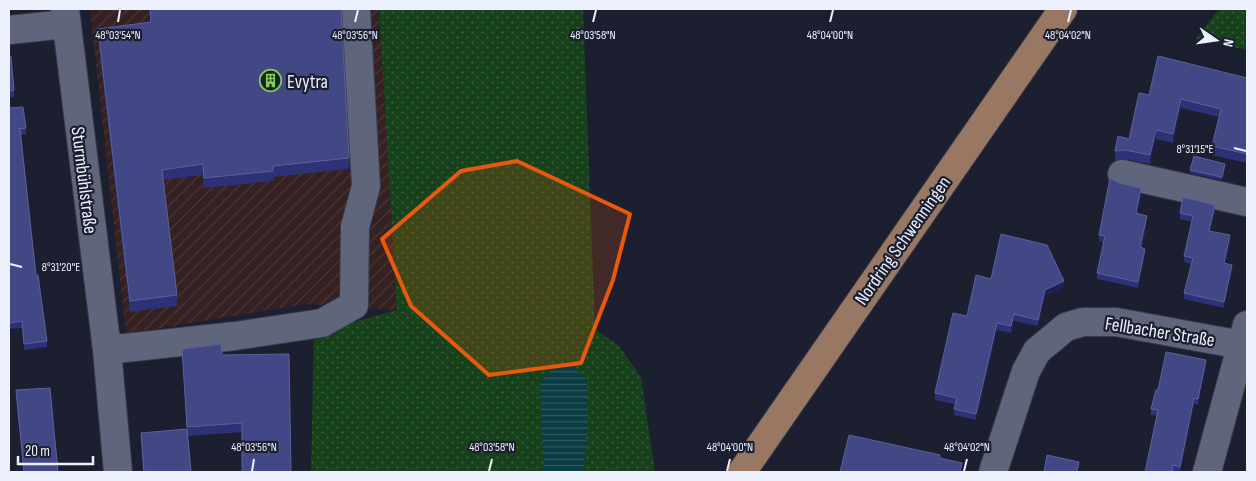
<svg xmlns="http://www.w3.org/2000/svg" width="1256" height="481" viewBox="0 0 1256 481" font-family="'Sofia Sans Condensed',sans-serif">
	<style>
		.industrial { fill: url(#industrial-furrows) }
		.green { fill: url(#green-dots) }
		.water { fill: url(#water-rules) }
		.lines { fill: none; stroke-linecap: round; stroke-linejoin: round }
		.minor-casing { stroke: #393b4a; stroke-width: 30 }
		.major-casing { stroke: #393b4a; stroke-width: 30 }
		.minor { stroke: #5f657a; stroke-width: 28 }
		.major { stroke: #997863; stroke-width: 28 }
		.wall { fill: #2d3277 }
		.shaded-wall { fill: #1d2255 }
		.building { fill: #424785; stroke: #5d6198 }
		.marked { fill: #e8590c; fill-opacity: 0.2; stroke: #e8590c; stroke-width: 4; stroke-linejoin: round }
		.ticks { fill: none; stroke: #edf0fd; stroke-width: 2 }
		.labels { text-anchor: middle; stroke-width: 4.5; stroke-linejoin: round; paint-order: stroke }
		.poi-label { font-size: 19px; fill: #edf0fd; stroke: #1b1f30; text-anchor: start }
		.street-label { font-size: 19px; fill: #edf0fd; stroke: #1b1f30 }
		.ticks-label { font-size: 12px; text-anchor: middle; fill: #edf0fd; stroke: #1b1f30; stroke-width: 4.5; stroke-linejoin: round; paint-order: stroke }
	</style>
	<defs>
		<pattern id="industrial-furrows" width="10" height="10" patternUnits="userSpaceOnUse" patternTransform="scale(1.25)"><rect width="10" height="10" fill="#352121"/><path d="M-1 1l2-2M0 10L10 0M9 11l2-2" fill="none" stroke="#493737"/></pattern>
		<pattern id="green-dots" width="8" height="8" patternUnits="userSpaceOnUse" patternTransform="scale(1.25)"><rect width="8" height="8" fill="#17411b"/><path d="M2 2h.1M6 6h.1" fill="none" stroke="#395d3d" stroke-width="1.8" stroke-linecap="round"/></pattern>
		<pattern id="water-rules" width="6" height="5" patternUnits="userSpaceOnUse" patternTransform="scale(1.25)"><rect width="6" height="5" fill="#0c3c43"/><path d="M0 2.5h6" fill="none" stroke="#30585f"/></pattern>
	</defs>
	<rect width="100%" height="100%" fill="#1b1f30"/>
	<!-- industrial -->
	<path class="industrial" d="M379,9L397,310L305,304L126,334L90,10Z"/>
	<!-- green -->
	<path class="green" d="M379,9H583L595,329L619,346L641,377L655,472H311L314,333L397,310Z
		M1219,9H1247V50L1196,39Z"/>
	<!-- water -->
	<path class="water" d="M571,364L587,380L588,426L583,472H544L540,382L555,367Z"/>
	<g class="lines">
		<defs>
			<path id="minor" d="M65,9L107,350L118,472
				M9,30L66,24
				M1122,174L1247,202
				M107,350L235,336L322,323L354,305L355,227L366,186L356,9
				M993,472L1026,371L1037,351L1066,327L1083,322H1116L1247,346
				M1207,472L1247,325"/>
			<path id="major" d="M742,472L1063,9"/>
		</defs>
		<!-- minor casing -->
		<use href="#minor" class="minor-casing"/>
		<!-- major casing -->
		<use href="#major" class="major-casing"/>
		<!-- minor -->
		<use href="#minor" class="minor"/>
		<!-- major -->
		<use href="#major" class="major"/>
	</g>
	<!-- wall -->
	<path class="wall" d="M150,9H341L349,169L273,177V181L204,188L203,175L163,180L177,295V306L130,312L98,39V29L150,22Z
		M9,56L14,90V97L9,98Z
		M1247,78V163L1212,155V146L1219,117L1181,108L1173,143L1156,139L1150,164L1125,159L1115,160V151L1129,139L1149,95Z
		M9,108L26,128V134L21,135L36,275L47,341V347L24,350L22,328L9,329Z
		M1225,167L1222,180L1190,173V170Z
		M1119,183L1141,194L1137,214L1147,222L1142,248L1145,255L1138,288L1097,279V273L1104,243L1099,241V235Z
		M1215,211L1210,231L1230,242L1225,264L1232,271L1224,308L1184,299V293L1191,264L1184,262V256L1192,222L1180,219V213Z
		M991,279L1064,287L1045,296L1038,326L1014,321L1011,333L997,330L976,420L954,415L955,404L935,400V393L967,316Z
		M182,349L222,355L289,354L242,432L188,436L191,472H143L141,433L187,430Z
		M1206,367L1198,405L1194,404L1180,472H1173L1157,416L1151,415V409Z
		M16,390L58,472H24L16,397Z"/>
	<!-- shaded-wall -->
	<path class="shaded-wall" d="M1181,99V108L1173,143V134Z
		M1156,130V139L1150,164V155Z
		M1141,188V194L1136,220V213Z
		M1215,205V211L1209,237V231Z
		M1147,216V222L1140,254V247Z
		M1230,235V242L1224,270V263Z
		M1145,249V255L1138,288V282Z
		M1232,265V271L1224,308V302Z
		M1064,281V287L1045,296L1038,326V320L1045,290Z
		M1014,314V321L1011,333V326Z
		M997,323V330L976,420V414Z
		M1206,360V367L1198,405V399Z
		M1194,398V404L1180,472V467Z"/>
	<!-- building -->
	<path class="building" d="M150,9H341L349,158L273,166V171L204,178L203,164L162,170L177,295L130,301L98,29L151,22Z
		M9,56H11L14,90L9,91Z
		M1158,56L1247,78V154L1212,146L1221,109L1181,99L1173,134L1156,130L1150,155L1125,150L1115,151L1118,136L1129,139L1139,93L1149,95Z
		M23,107L26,128L18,129H20L36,275H38L47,341L24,344L22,321L9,323V108Z
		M1194,156L1225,164L1222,177L1190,170Z
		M1110,178L1119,183L1141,188L1136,213L1147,216L1140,247L1145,249L1138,282L1097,273L1105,236L1099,235Z
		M1183,197L1215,205L1209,231L1230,235L1224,263L1232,265L1224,302L1184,293L1193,258L1184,256L1193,216L1180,213Z
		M1001,234L1047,245L1064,281L1045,290L1038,320L1014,314L1011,326L997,323L976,414L954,409L957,398L935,393L953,313L967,316L976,275L991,279Z
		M221,344L222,355L289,354L291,472H242V423L187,427L182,349Z
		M1166,352L1206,360L1198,399L1194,398L1180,467L1173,465L1172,472H1145L1158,410L1151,409L1156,390H1158Z
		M50,388L58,472H24L16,390Z
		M187,429L191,472H144L141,433Z
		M849,435L940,455V458L962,463L960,472H840Z
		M1047,455L1079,462L1077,472H1044Z"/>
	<!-- marked area -->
	<path class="marked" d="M517,161L630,214L613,280L581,363L489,375L411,306L382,239L461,171Z"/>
	<!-- ticks -->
	<path class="ticks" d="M118,22L120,10M355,22L358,10M593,22L596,10M830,22L833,10M1068,22L1071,10M1234,148L1246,151M10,264L22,267M252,471L254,459M489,471L492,459M727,471L730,459M964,471L967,459"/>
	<!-- icons -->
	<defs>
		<symbol id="building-ring" viewBox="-11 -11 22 22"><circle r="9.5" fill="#1b1f30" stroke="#7fd052" stroke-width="1.5"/><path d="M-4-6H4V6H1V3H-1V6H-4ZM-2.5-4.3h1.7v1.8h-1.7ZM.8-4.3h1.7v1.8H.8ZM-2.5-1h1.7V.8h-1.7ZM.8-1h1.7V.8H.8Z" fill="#7fd052"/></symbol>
	</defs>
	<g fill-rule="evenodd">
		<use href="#building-ring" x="258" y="68" width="25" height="25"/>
	</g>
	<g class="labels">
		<!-- poi labels -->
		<g class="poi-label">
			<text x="287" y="88">Evytra</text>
		</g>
		<!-- street labels -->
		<g class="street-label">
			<text transform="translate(85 180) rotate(83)" y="7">Sturmbühlstraße</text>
			<text transform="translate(902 240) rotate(-55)" y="7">Nordring Schwenningen</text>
			<text transform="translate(1160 331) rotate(9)" y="7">Fellbacher Straße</text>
		</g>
	</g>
	<g class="ticks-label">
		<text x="118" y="39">48°03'54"N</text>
		<text x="355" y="39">48°03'56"N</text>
		<text x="593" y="39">48°03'58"N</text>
		<text x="830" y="39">48°04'00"N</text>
		<text x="1068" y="39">48°04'02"N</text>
		<text x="1195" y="153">8°31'15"E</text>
		<text x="61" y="271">8°31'20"E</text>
		<text x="254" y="451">48°03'56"N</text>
		<text x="492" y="451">48°03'58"N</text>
		<text x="730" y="451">48°04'00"N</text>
		<text x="967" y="451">48°04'02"N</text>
	</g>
	<!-- border -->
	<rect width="1256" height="481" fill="none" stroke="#edf0fd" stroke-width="20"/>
	<!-- north arrow -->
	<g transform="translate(1216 40) rotate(103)" stroke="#1b1f30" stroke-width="4" paint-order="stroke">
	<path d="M0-4L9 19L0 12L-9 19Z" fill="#edf0fd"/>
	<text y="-8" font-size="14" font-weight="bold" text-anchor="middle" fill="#edf0fd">N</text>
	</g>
	<!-- scale -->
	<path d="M18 456v8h75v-8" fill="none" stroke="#edf0fd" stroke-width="2.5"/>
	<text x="25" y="456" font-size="15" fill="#edf0fd" stroke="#1b1f30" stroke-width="4" paint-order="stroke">20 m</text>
</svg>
